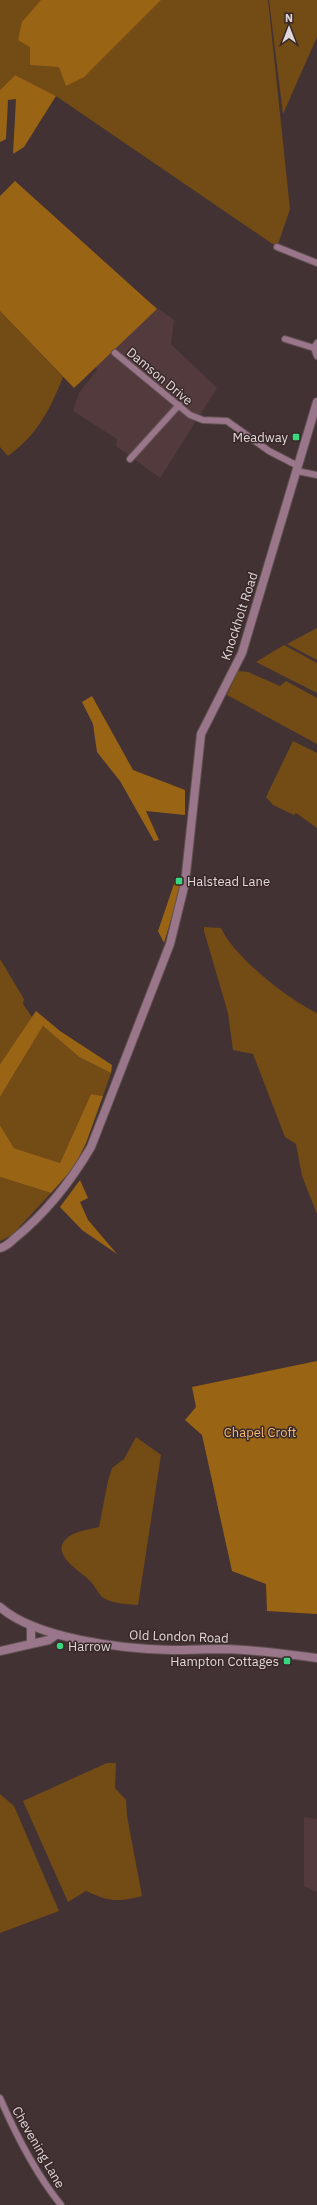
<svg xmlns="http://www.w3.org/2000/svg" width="317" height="2205" viewBox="0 0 317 2205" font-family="'IBM Plex Sans',sans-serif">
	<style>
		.built { fill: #533b3d }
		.green { fill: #734b15 }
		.forest { fill: #9a6415 }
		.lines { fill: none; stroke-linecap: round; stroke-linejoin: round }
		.minor-casing { stroke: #605051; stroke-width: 8 }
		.tertiary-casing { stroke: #605051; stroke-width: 10 }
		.minor { stroke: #997689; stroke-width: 6 }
		.tertiary { stroke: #997689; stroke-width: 8 }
		.poi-dot { fill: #38d880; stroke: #382829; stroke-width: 1.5 }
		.labels { text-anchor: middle; stroke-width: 3; stroke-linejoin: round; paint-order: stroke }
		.street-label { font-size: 13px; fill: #e2d7d8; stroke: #382829 }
		.poi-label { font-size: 13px; fill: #e2d7d8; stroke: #382829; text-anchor: end }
		.park-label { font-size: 13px; fill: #f9bc75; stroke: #382829 }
	</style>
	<rect width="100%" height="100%" fill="#433233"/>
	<!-- built -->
	<path class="built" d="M137,293L174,320L171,344L217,388L160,478L116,446L117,439L73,411L79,393L97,370L93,359Z
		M304,1817L317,1819V1892L304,1886Z"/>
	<!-- green -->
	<path class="green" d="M0,0H268L290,209L277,247L56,96L15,75L0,90Z
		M269,0H317V37L283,114Z
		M0,311L63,377C50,410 37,435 8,456L0,447Z
		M317,628V660L287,644Z
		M284,645L317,663V693L256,662Z
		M238,671L248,672L280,686L286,681L317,698V744L227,695Z
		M293,741L317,753V828L296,813L294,815L273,805L266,797Z
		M204,927L221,928C234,957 288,999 317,1013V1214L302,1176L296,1144L285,1137L253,1054L233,1050L228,1013L204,931Z
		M0,959L24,999L23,1004L32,1017L0,1064Z
		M43,1026L79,1057L111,1073L103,1096L91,1094L60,1163L14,1148L0,1125V1097Z
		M0,1177L51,1193L12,1235L0,1241Z
		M136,1437L161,1455L138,1605C126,1604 112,1604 102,1597C98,1593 95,1586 91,1582C83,1572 51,1556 65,1540C73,1531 88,1530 99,1527L108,1481L112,1468L124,1459Z
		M107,1763H116L115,1788L126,1800L127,1816L142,1896C117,1902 110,1902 86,1891L68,1902L23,1801Z
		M0,1794L14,1806L59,1911L0,1933Z"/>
	<!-- forest -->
	<path class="forest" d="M41,0H161L84,77L66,86L59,67L30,65V47L18,40L22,22Z
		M15,75L56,96L24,147L13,154L16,99L8,100L6,139L0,142V90Z
		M15,181L157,309L74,388L0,311V196Z
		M92,696L133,770L185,790V815L146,811L159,840L154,841L120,781L97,752L93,724L82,702Z
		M175,881L181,886L164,943L158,931Z
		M36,1011L60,1031L112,1065L111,1073L79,1057L43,1026L0,1097V1064Z
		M91,1094L103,1096L86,1143L74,1167L51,1193L0,1177V1125L14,1148L60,1163Z
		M80,1180L88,1198L80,1202L88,1220L117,1254L82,1230L60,1207Z
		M317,1361V1614L267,1611L266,1584L232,1571L202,1435L185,1420L196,1407L192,1387Z"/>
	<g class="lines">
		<defs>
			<path id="minor" d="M277,247L317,263
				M285,339L314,348
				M317,343L314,348L317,356
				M115,353L190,415L203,420L227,421L269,451L298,466
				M130,459L179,405
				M297,471L317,475
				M0,2098C16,2135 36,2174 61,2205"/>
			<path id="tertiary" d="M0,1248C6,1247 11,1242 15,1238C46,1213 71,1181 91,1147L170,944L185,883L201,734L242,653L317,402
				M0,1607C36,1639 124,1649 171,1650C190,1650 208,1649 226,1649C256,1650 287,1654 317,1658
				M31,1643V1626
				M0,1651L49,1640L56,1635"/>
		</defs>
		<!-- minor casing -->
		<use href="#minor" class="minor-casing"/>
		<!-- tertiary casing -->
		<use href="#tertiary" class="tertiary-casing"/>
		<!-- minor -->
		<use href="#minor" class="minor"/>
		<!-- tertiary -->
		<use href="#tertiary" class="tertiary"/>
	</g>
	<!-- markers -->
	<g class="poi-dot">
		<rect x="292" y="433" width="8" height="8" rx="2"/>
		<rect x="175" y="877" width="8" height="8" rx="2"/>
		<circle cx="60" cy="1646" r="4"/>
		<rect x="283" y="1657" width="8" height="8" rx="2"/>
	</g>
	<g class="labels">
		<!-- street labels -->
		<g class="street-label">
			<text transform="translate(160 376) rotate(40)" y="5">Damson Drive</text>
			<text transform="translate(239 616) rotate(-72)" y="5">Knockholt Road</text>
			<text transform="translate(179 1636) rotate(2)" y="5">Old London Road</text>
			<text transform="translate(39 2147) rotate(60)" y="5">Chevening Lane</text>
		</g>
		<!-- poi labels -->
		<g class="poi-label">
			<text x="288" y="442">Meadway</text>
			<text x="187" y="886" text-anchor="start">Halstead Lane</text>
			<text x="68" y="1651" text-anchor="start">Harrow</text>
			<text x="279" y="1666">Hampton Cottages</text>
		</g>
		<!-- park labels -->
		<g class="park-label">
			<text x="260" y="1437">Chapel Croft</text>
		</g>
	</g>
	<!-- north arrow -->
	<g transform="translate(289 28)" stroke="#382829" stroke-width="3" paint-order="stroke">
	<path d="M0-3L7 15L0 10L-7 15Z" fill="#e2d7d8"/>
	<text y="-6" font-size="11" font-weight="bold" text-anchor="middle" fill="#e2d7d8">N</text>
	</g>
</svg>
